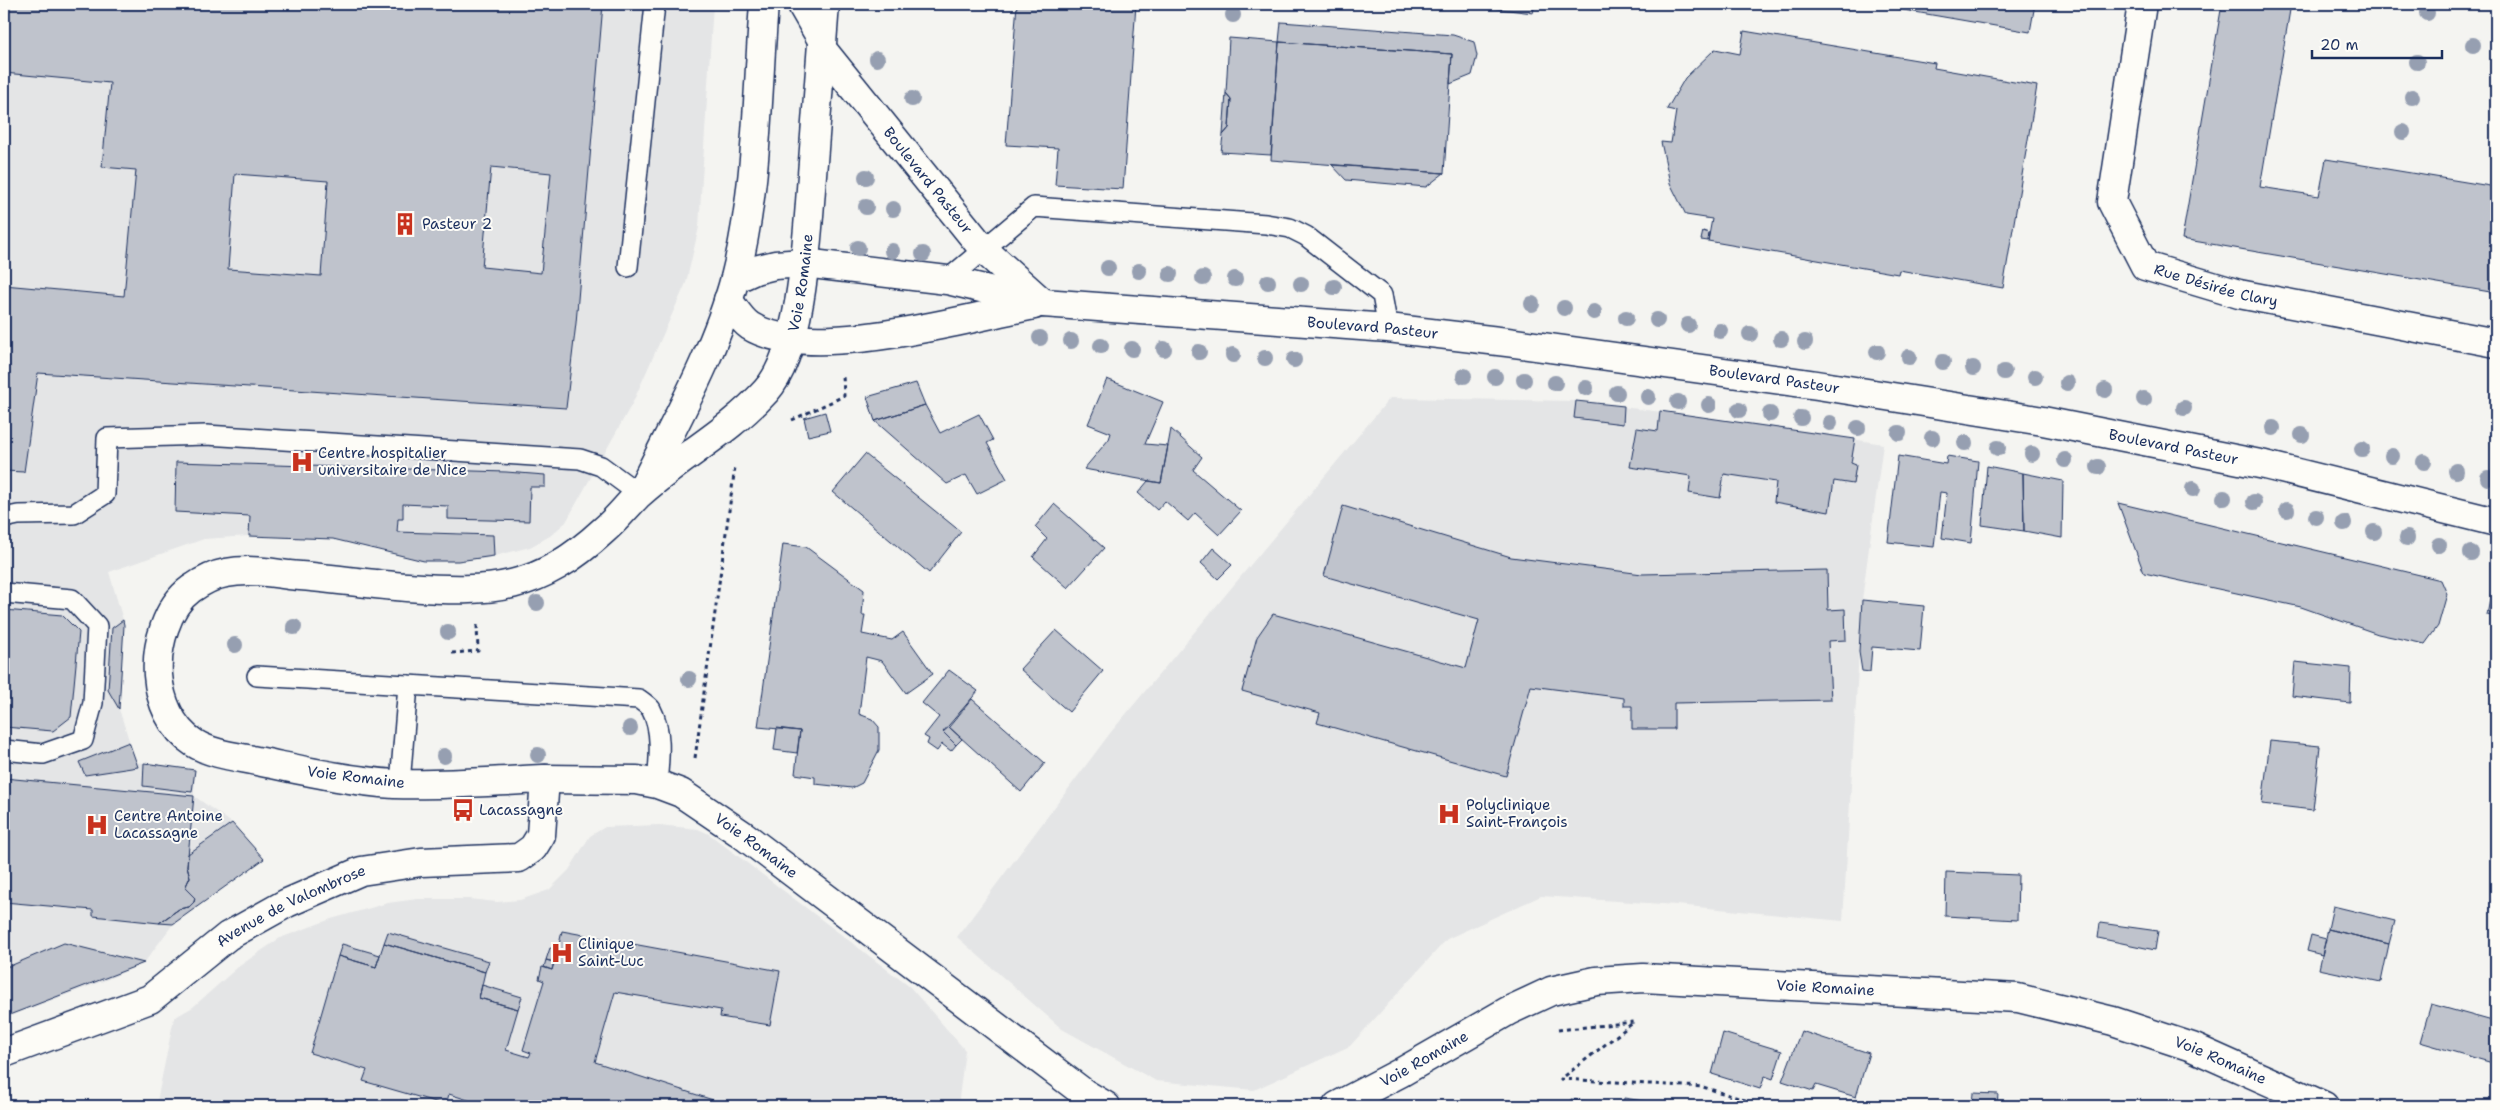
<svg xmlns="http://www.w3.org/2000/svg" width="2500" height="1110" viewBox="0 0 2500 1110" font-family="'Shantell Sans',sans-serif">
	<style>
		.built { fill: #e4e5e6 }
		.building { fill: #bfc3cc; stroke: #1b2f5e; fill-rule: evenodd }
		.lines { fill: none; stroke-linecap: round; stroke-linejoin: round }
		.lane-casing { stroke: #1b2f5e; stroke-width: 22 }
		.street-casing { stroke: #1b2f5e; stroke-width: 31 }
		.secondary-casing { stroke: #1b2f5e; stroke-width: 31 }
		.path { stroke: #1b2f5e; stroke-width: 3; stroke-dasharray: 4 4; stroke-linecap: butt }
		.lane { stroke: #fdfcf7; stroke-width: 19 }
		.street { stroke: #fdfcf7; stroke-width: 28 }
		.secondary { stroke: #fdfcf7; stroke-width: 28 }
		.tree { fill: #969fb1 }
		.labels { text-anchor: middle; stroke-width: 4; stroke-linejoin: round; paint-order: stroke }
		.street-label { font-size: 15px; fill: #1b2f5e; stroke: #fdfcf7 }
		.poi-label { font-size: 15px; fill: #1b2f5e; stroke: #fdfcf7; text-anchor: start }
	</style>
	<rect width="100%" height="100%" fill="#f4f4f1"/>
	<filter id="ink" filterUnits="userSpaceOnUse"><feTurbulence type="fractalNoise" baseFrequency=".02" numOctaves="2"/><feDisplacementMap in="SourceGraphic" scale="10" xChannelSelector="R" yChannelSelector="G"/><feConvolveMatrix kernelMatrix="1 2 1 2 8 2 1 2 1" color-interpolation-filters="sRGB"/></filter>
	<g filter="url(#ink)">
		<!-- built -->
		<path class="built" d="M4,4H713L699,227L686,283L633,402L566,522L550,536L530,547L483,559L424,561L333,539L249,536L204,539L109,572L123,620L119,709L136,762L195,770L194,796L232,823L264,859L173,924L144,963L106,980L4,1018Z
			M1390,398L1576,401L1770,426L1883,444L1862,600L1843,921L1677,905L1541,896L1447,939L1350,1046L1254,1090L1156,1081L1062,1029L957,937L1111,732Z
			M659,825L698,829L709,834L910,987L965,1050L958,1106H156L174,1018L193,1007L238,967L280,938L331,919L388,903L417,899H469L497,902L520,900L549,890L569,870L590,836L605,827Z"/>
		<!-- building -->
		<path class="building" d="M4,4H603L576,323L566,408L38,373L24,472L4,471V285L124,296L136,170L102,167L110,83L4,73ZM491,167L551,173L541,273L482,267ZM235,174L328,181L321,276L228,269Z
			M1017,4H1136L1123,189L1055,185L1058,148L1006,145Z
			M1459,4H1535L1533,13Z
			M1893,4H2035L2030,32L1892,8Z
			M2222,4H2291L2260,187L2319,196L2326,159L2496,187V293L2182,239Z
			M1281,22L1453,35L1474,42L1477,56L1472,75L1450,84L1452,54L1279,42Z
			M1744,31L1935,63L1934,68L2037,86L2003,288L1899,270L1898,274L1708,241L1712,219L1686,215L1670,183L1661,142L1671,143L1676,111L1667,109L1685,78L1715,49L1740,54Z
			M1229,38L1279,42L1271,155L1221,152L1223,135L1229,128L1231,99L1226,93Z
			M1279,42L1452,54L1444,173L1271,160Z
			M1226,93L1231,99L1229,128L1223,135Z
			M1332,165L1444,173L1426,187L1346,180Z
			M1703,231L1709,233L1708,241L1701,240Z
			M1107,379L1163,402L1145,444L1168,446L1161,483L1084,469L1109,439L1111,433L1088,424Z
			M916,383L925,405L875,421L867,397Z
			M1576,401L1624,406L1623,424L1574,418Z
			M925,405L940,433L979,414L993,440L987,443L1007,479L977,494L966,475L947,484L875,421Z
			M1660,411L1855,439L1851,463L1856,465L1853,484L1834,481L1829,512L1774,502L1776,482L1724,474L1720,498L1689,493L1691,476L1630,467L1637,428L1658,431Z
			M825,412L830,431L808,436L804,418Z
			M1171,429L1202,457L1193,470L1241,511L1219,535L1195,513L1188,521L1165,501L1157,510L1138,493L1148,481L1161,483Z
			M865,454L961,532L929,573L833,492Z
			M1898,456L1946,464L1947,456L1978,461L1971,543L1942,538L1947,493L1940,492L1934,547L1888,542Z
			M176,462L506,472L545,475V487H530L529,521L448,519V506L403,504V519H398L397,532L493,535L494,556L458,561H424L333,539L249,536L250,516L175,512Z
			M1987,466L2023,473L2024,531L1982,525Z
			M2023,473L2063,481L2062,538L2024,531Z
			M2118,503L2441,580L2447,594L2438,626L2425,644L2378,634L2301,607L2144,573Z
			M1054,504L1104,548L1068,588L1033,557L1047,539L1035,527Z
			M1343,506L1511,557L1642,574L1827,570L1828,610L1845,609L1846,640L1828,641L1831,700L1674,703V729H1632V706H1624V698L1531,686L1506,776L1317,723L1320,713L1242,691L1257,637L1273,614L1466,668L1479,620L1324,576Z
			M783,544L806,547L864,590L862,615H865L862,634L892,640L903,632L933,674L906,693L882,661L866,657L859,714L872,719L879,727V750L862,783L852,788L815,784V777L795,774L800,731L758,727Z
			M1213,548L1232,565L1218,579L1201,563Z
			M2495,573H2496V617L2487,615Z
			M1862,600L1924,606L1920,651L1872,647L1870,672L1862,671L1859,652Z
			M4,610L62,615L79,632L71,717L53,731L4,727Z
			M123,620L124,625L119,709L108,690L112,628Z
			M1056,630L1103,671L1069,712L1020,669Z
			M2295,662L2351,668L2350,703L2292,696Z
			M949,670L978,691L943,732L956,745L951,751L942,744L937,751L927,744L929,739L924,736L939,717L922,703Z
			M972,699L1045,763L1021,792L949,727Z
			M949,727L962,739L956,745L943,732Z
			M777,728L800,731L797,753L774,750Z
			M2270,741L2320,746L2313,810L2262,804Z
			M129,742L138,767L85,775L79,762Z
			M144,763L195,770L192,792L143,786Z
			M4,778L194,796L187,866L190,877L185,888L195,898L194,902L189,907L179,909L159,923L93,916V910L4,902Z
			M232,823L264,859L173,924L159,923L179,909L189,907L194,902L195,898L185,888L190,877L187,866L188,854Z
			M1946,872L2018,875L2017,920L1945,916Z
			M2333,906L2395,921L2389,944L2328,929Z
			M2100,923L2158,931L2155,950L2098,938Z
			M2328,929L2389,944L2381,982L2319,969Z
			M562,931L780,971L770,1025L720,1017L721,1010L615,992L595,1062L716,1101L715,1106H487L449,1094L446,1105L363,1081L367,1070L310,1053L338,956L376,967L384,943L485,972L479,998L518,1009L506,1050L529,1057L531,1053L523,1050L544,981L539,979L542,967L552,970L554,962L546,960L550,948L558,949Z
			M388,932L489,961L485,972L384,943Z
			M2311,935L2326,939L2322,955L2307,951Z
			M64,943L144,963L4,1017V966H10Z
			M342,944L380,955L376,967L338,956Z
			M546,960L554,962L552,970L544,967Z
			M482,985L522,997L518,1009L479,998Z
			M2431,1004L2496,1022V1064L2420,1042Z
			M1801,1031L1869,1053L1856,1097L1816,1085L1813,1091L1782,1081Z
			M1723,1033L1782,1051L1773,1079L1765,1076L1760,1089L1712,1074Z
			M1973,1093L1998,1094L1997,1106H1972Z
			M1624,1098L1656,1103L1655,1106H1623Z
			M1571,1099L1598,1103L1615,1106H1570Z"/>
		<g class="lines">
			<defs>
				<path id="lane" d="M798,4L799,9L822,49
					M628,267L655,4
					M947,280L1034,207L1266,224L1290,228L1306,236L1382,295L1388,328
					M4,518L18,515L74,514L105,494L107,438L206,435L580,459L601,466L639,494
					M4,593L72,599L97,626L93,703L83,740L43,754L4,750
					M257,676L639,699C643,702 649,706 651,709C663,731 659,761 657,784
					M400,784L408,685"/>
				<g id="street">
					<path id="s1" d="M2142,4L2112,202L2145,266L2239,294L2496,343"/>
					<path id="s2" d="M822,49L984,250L1043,303"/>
					<path id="s3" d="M545,779L637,780L657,784L681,793L743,835L1084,1093L1106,1106"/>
					<path id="s4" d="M1337,1106L1400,1073L1508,1011L1551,991L1596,981L1643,978L2018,998L2113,1021L2192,1047L2324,1106"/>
				</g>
				<g id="secondary">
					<path id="s5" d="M735,279L755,270L775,265L804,263L947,280L1043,303L1388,328L1507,342L1817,385L2043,421L2265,465L2496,522"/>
					<path d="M728,300C734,308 741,320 750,326C810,363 966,318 1034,305"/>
					<path d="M642,489C675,422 716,350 735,278C758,189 757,94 764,4"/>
					<path id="s6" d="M4,1053L150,999L228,936L287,903L361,871L421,862L519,858L533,848L541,835L545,779C495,781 444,786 394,784C349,781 306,771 262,762C240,757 213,755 194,743C171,728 160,701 158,675C156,646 166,607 191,589C201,582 214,575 226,573C247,569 269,572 289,575C329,578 368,584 407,587C493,593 538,591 604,530C616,520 626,507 637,496C678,458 728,433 766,391C805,348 808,220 813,162C817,109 821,56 825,4"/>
				</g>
			</defs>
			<!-- lane casing -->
			<use href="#lane" class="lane-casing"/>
			<!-- street casing -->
			<use href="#street" class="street-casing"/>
			<!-- secondary casing -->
			<use href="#secondary" class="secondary-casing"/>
			<!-- path -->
			<path class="path" d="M792,420L844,396L843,375
				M452,653L478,651L477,625
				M695,758L735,467
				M1558,1030L1634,1022L1561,1079L1703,1087L1764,1106"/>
			<!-- lane -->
			<use href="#lane" class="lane"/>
			<!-- street -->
			<use href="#street" class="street"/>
			<!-- secondary -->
			<use href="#secondary" class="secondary"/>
		</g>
		<!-- trees -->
		<g class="tree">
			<circle cx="2427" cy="13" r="8"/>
			<circle cx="1233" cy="15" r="8"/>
			<circle cx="2473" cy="45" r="8"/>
			<circle cx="877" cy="59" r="8"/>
			<circle cx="2417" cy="62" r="8"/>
			<circle cx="2412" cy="97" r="8"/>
			<circle cx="912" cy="99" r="8"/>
			<circle cx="2403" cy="132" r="8"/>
			<circle cx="866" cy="177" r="8"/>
			<circle cx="866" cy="207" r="8"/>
			<circle cx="893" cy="209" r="8"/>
			<circle cx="858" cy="248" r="8"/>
			<circle cx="892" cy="251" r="8"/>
			<circle cx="923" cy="254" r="8"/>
			<circle cx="1108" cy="268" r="8"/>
			<circle cx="1139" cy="271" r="8"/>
			<circle cx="1170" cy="274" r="8"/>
			<circle cx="1203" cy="278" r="8"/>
			<circle cx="1235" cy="279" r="8"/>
			<circle cx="1268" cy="282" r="8"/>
			<circle cx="1301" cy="284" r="8"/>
			<circle cx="1334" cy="287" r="8"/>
			<circle cx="1532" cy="304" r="8"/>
			<circle cx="1564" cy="308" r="8"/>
			<circle cx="1594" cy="312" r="8"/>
			<circle cx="1626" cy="318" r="8"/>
			<circle cx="1657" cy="320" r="8"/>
			<circle cx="1688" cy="325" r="8"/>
			<circle cx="1720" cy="331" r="8"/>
			<circle cx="1750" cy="334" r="8"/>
			<circle cx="1040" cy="338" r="8"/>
			<circle cx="1781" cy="339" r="8"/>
			<circle cx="1071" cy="341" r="8"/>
			<circle cx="1805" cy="342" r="8"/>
			<circle cx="1101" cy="346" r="8"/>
			<circle cx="1132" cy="349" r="8"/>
			<circle cx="1164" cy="349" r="8"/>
			<circle cx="1199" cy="352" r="8"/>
			<circle cx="1877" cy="352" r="8"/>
			<circle cx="1233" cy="355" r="8"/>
			<circle cx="1909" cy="357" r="8"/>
			<circle cx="1265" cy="358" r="8"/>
			<circle cx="1294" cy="360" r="8"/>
			<circle cx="1943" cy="362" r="8"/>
			<circle cx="1973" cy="368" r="8"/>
			<circle cx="2004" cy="372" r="8"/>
			<circle cx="1464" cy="376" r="8"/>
			<circle cx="1495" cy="377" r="8"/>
			<circle cx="2035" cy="377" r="8"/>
			<circle cx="1524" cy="380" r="8"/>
			<circle cx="1555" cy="383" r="8"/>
			<circle cx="2067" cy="383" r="8"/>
			<circle cx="1586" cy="388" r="8"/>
			<circle cx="2105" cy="390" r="8"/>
			<circle cx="1617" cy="393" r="8"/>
			<circle cx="1648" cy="397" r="8"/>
			<circle cx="2144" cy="399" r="8"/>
			<circle cx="1678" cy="402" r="8"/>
			<circle cx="1709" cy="405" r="8"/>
			<circle cx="2184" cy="408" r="8"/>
			<circle cx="1739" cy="410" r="8"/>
			<circle cx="1770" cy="414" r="8"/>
			<circle cx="1801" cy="418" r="8"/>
			<circle cx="1830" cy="423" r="8"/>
			<circle cx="1858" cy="428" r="8"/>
			<circle cx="2273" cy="428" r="8"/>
			<circle cx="1899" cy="433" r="8"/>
			<circle cx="2302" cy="435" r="8"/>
			<circle cx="1932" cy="438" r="8"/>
			<circle cx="1965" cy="443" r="8"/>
			<circle cx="1998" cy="448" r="8"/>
			<circle cx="2362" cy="449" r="8"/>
			<circle cx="2032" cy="454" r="8"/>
			<circle cx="2392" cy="456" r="8"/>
			<circle cx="2065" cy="460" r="8"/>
			<circle cx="2424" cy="462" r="8"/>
			<circle cx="2098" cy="467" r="8"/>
			<circle cx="2456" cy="471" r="8"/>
			<circle cx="2488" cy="478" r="8"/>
			<circle cx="2193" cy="489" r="8"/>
			<circle cx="2224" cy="498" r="8"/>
			<circle cx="2254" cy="502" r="8"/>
			<circle cx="2287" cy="510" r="8"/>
			<circle cx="2316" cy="517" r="8"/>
			<circle cx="2344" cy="523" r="8"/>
			<circle cx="2374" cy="532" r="8"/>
			<circle cx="2407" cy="538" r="8"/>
			<circle cx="2439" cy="545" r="8"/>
			<circle cx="2471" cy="553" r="8"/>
			<circle cx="537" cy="603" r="8"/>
			<circle cx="294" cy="627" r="8"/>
			<circle cx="448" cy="632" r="8"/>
			<circle cx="235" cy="645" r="8"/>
			<circle cx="689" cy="679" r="8"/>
			<circle cx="630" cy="728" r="8"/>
			<circle cx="538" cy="755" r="8"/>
			<circle cx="444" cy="756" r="8"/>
		</g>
	</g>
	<!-- icons -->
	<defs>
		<symbol id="building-bare" viewBox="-9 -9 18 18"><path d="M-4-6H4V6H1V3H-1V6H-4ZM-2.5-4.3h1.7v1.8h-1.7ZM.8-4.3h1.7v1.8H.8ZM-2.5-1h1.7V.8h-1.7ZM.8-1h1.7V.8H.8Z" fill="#c8321e" stroke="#fdfcf7" stroke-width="2.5" paint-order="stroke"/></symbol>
		<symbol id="hospital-bare" viewBox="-9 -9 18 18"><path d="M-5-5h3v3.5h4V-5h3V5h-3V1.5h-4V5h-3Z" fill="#c8321e" stroke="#fdfcf7" stroke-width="2.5" paint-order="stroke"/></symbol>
		<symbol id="bus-bare" viewBox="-9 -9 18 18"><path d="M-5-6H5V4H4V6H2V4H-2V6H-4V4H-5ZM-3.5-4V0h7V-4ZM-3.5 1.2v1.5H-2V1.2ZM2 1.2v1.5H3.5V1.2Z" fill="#c8321e" stroke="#fdfcf7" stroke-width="2.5" paint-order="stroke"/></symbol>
	</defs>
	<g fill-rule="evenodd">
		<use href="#building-bare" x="389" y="208" width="32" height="32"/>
		<use href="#hospital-bare" x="286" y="446" width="32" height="32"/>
		<use href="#bus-bare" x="447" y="794" width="32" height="32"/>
		<use href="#hospital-bare" x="1433" y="798" width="32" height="32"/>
		<use href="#hospital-bare" x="81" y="809" width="32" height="32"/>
		<use href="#hospital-bare" x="546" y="937" width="32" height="32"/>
	</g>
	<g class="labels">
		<!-- street labels -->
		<g class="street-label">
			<text dy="5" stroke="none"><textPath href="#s2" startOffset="169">Boulevard Pasteur</textPath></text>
			<text dy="5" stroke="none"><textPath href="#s6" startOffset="1946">Voie Romaine</textPath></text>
			<text dy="5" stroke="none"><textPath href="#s1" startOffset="346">Rue Désirée Clary</textPath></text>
			<text dy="5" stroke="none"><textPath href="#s5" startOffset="645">Boulevard Pasteur</textPath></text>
			<text dy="5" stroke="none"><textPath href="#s5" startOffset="1050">Boulevard Pasteur</textPath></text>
			<text dy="5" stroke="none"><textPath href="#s5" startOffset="1455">Boulevard Pasteur</textPath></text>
			<text transform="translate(356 777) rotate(7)" y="5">Voie Romaine</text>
			<text dy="5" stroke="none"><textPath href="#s3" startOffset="230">Voie Romaine</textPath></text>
			<text dy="5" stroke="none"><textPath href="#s6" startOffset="326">Avenue de Valombrose</textPath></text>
			<text dy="5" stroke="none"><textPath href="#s4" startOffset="519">Voie Romaine</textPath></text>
			<text dy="5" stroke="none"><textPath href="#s4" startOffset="99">Voie Romaine</textPath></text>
			<text dy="5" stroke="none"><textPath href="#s4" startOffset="924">Voie Romaine</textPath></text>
		</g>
		<!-- poi labels -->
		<g class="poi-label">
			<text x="422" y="229">Pasteur 2</text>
			<text x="318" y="458">Centre hospitalier<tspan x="318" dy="17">universitaire de Nice</tspan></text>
			<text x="1466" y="810">Polyclinique<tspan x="1466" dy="17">Saint-François</tspan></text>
			<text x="479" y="815">Lacassagne</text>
			<text x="114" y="821">Centre Antoine<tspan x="114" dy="17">Lacassagne</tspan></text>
			<text x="578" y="949">Clinique<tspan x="578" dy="17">Saint-Luc</tspan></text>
		</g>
	</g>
	<!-- margin -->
	<rect width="2500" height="1110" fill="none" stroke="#fdfcf7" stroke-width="20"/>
	<rect x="10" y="10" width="2480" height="1090" fill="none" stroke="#1b2f5e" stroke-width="2" filter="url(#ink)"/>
	<!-- scale -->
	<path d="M2312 50v8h130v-8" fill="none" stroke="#1b2f5e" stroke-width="2.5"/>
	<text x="2320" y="50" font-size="15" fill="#1b2f5e" stroke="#fdfcf7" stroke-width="4" paint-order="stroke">20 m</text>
</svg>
